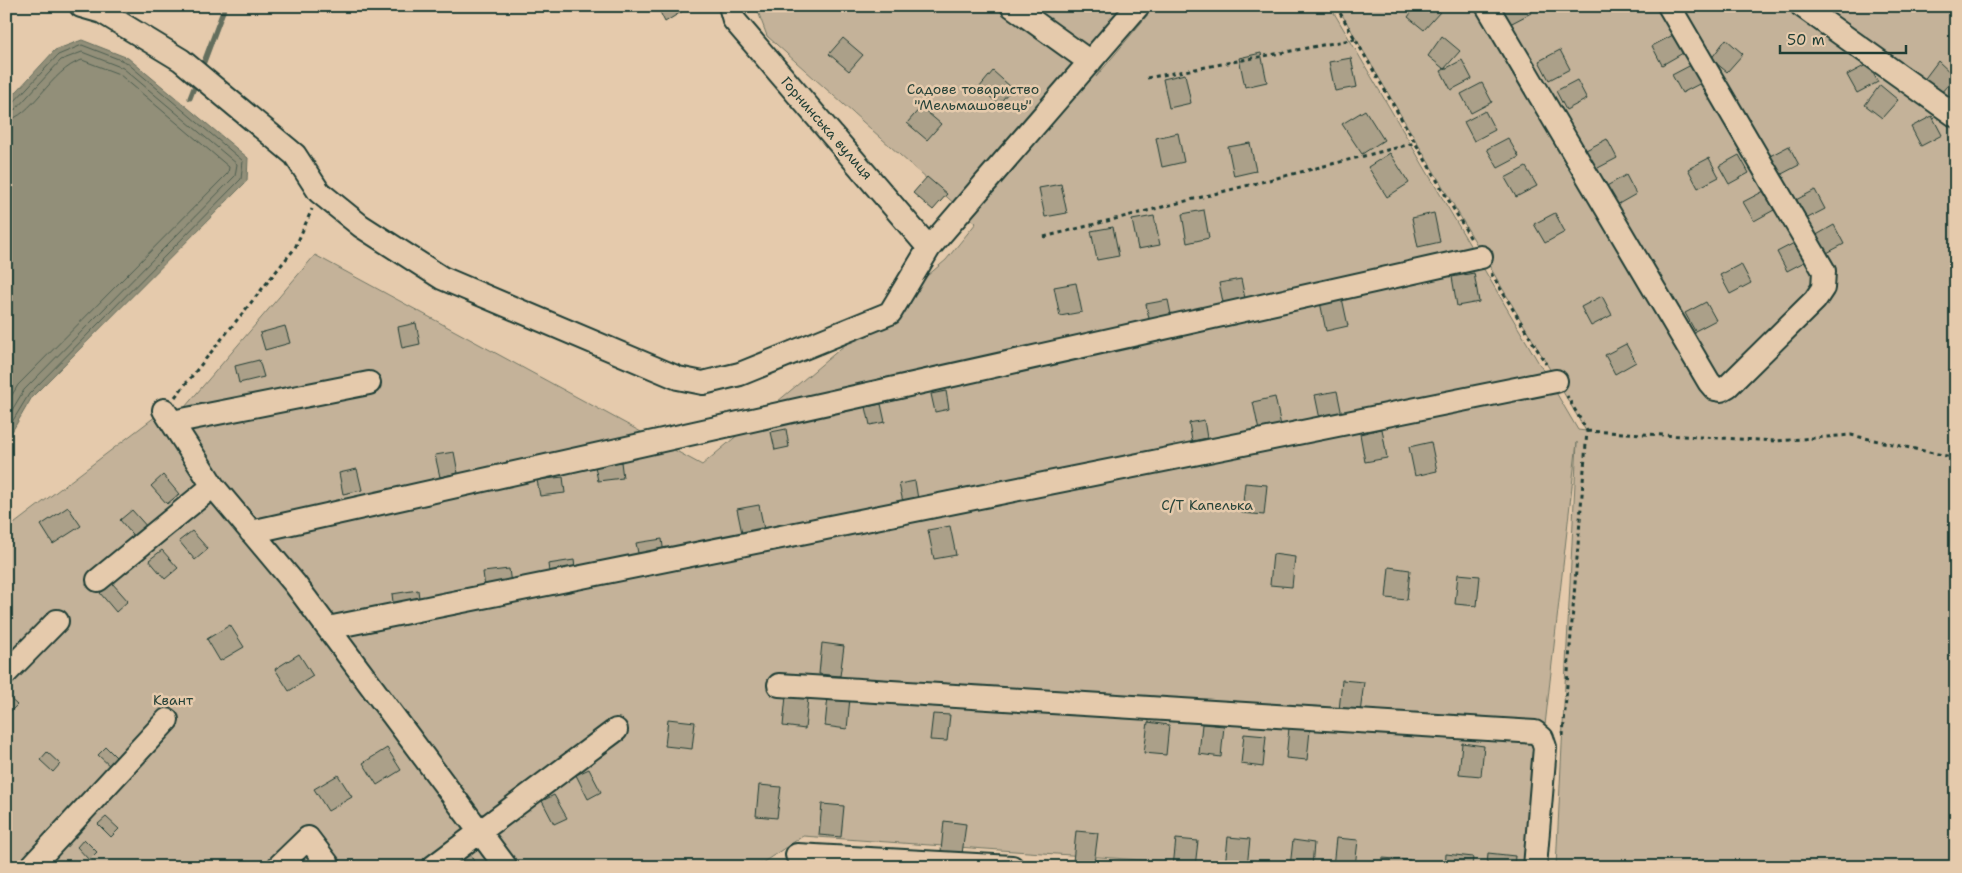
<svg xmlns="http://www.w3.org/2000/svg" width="1962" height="873" viewBox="0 0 1962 873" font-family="'Shantell Sans',sans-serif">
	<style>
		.green { fill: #c4b299; stroke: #727866 }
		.water { fill: #928f79; stroke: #646e5d }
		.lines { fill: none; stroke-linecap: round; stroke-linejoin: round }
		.shore { stroke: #4d5e50; stroke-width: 1 }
		.stream { stroke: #646e5d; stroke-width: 5 }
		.building { fill: #aba089; stroke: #1f3d34 }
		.minor-casing { stroke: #1f3d34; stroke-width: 26 }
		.path { stroke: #1f3d34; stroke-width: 3; stroke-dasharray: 4 4; stroke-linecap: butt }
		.minor { stroke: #e5caac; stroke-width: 22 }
		.labels { text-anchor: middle; stroke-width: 5; stroke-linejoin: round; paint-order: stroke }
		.park-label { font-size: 14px; fill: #274339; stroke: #e5caac }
		.street-label { font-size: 14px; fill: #1f3d34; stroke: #e5caac }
	</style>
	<rect width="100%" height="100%" fill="#e5caac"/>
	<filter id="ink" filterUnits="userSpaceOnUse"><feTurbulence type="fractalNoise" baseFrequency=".02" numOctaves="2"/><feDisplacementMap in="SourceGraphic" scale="10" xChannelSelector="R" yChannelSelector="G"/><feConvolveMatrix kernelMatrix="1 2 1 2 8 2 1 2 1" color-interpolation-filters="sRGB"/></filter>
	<g filter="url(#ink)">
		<!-- green -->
		<path class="green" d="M756,6H1142L1096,77L1155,6H1330L1578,430L1586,431L1337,6H1956V867H1556L1577,442L1529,867H1239L803,836L756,867H6V530L164,410L173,421L315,255L702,465L946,260L976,223L767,36Z"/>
		<!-- water -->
		<path class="water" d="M82,40L128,58L248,158L247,181L32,397L6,442V103L55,50Z"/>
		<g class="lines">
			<!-- shore -->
			<path class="shore" d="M6,106L12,104L58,55L82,45L126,62L243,161L241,179L29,394L6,432
				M6,112L16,109L61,60L82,52L123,68L237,164L235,176L24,390L6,420
				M6,120C31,119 51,69 82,60L119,74L229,167L228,173L18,385L6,405"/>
			<!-- stream -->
			<path class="stream" d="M201,70L225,6
				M190,98L197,80"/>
		</g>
		<!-- building -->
		<path class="building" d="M657,6H691L665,22Z
			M1416,6H1433L1440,12L1424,30L1408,17Z
			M1501,6H1527L1531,13L1510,24Z
			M1673,35L1683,53L1662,65L1652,46Z
			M1442,36L1460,51L1444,69L1428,56Z
			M843,38L863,55L849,71L829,54Z
			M1726,39L1743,54L1727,72L1711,59Z
			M1560,50L1570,69L1549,80L1539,61Z
			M1261,53L1267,82L1245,87L1239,58Z
			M1351,58L1357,87L1335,91L1329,62Z
			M1462,60L1472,79L1451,90L1441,71Z
			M1938,61L1955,77L1940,94L1923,81Z
			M1693,64L1703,82L1682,93L1672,75Z
			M1868,64L1878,82L1857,93L1847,75Z
			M993,71L1012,88L999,104L979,88Z
			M1185,74L1191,103L1169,108L1163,79Z
			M1577,80L1587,99L1566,110L1556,91Z
			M1482,83L1492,102L1471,113L1461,94Z
			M1880,85L1898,100L1882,118L1865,105Z
			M921,107L941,124L927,140L907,123Z
			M1365,110L1384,140L1362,154L1342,124Z
			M1485,111L1495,130L1474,141L1464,122Z
			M1932,116L1942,135L1921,146L1911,127Z
			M1178,133L1184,162L1162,167L1156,138Z
			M1508,138L1519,157L1498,168L1487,149Z
			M1607,139L1617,158L1596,169L1586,150Z
			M1250,143L1256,171L1234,176L1228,147Z
			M1789,146L1799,165L1778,176L1768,157Z
			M1390,153L1409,183L1387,197L1368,167Z
			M1739,155L1749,173L1729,184L1719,166Z
			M1709,158L1719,177L1698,188L1688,169Z
			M1526,167L1537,186L1516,197L1505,178Z
			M1626,175L1636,194L1615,206L1605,187Z
			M927,177L947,194L933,210L913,193Z
			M1061,184L1067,213L1045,217L1039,188Z
			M1815,190L1825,209L1804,220L1794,201Z
			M1764,191L1774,210L1754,221L1743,202Z
			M1204,210L1209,238L1187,243L1182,214Z
			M1434,213L1440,242L1418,247L1412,218Z
			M1555,213L1565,232L1545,243L1534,224Z
			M1154,216L1160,245L1138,249L1132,220Z
			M1834,225L1844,244L1823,255L1813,237Z
			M1113,227L1119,256L1097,260L1091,231Z
			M1798,241L1808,260L1787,271L1777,252Z
			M1741,264L1751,283L1730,294L1720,275Z
			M1474,273L1479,302L1457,306L1452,277Z
			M1241,279L1247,308L1225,312L1219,283Z
			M1076,283L1082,312L1060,316L1054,287Z
			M1602,296L1612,315L1591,326L1581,307Z
			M1342,298L1348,326L1326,331L1320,302Z
			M1168,300L1174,329L1152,333L1146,304Z
			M1706,302L1716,320L1695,331L1685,313Z
			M416,323L420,344L402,348L398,327Z
			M285,326L290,343L265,350L260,333Z
			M1626,344L1636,362L1615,374L1605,355Z
			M259,360L264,377L239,383L235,366Z
			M946,391L949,409L935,412L931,394Z
			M1337,391L1343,420L1321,424L1315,395Z
			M1275,397L1281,426L1259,431L1253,402Z
			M881,404L885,422L870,425L866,407Z
			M1204,420L1207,438L1192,441L1189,423Z
			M786,429L789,447L775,450L771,432Z
			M1382,429L1387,458L1365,462L1360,434Z
			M1431,442L1437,471L1415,476L1409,447Z
			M454,452L458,473L440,477L435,455Z
			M621,462L623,478L598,481L595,466Z
			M357,469L362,490L343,494L339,473Z
			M163,475L179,494L167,504L151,486Z
			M563,477L565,493L540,496L537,480Z
			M915,481L918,499L903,502L899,484Z
			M1245,483L1267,485L1264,515L1242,513Z
			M759,505L765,534L743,538L737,509Z
			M68,507L81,526L53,544L41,525Z
			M132,510L148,528L136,539L120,520Z
			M950,526L956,555L934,559L928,530Z
			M192,531L208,549L195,560L179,541Z
			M662,539L664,555L639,558L636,543Z
			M162,550L178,568L165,579L149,560Z
			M1273,554L1295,557L1292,587L1270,585Z
			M574,560L576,576L550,579L548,564Z
			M1389,567L1410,570L1407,600L1386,598Z
			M509,569L511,584L485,588L483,572Z
			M1458,574L1480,576L1477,606L1455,604Z
			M112,583L128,601L116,612L100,593Z
			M418,590L420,606L394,610L392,594Z
			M230,625L244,647L220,661L207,639Z
			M822,643L844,646L840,676L819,674Z
			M299,654L313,676L289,691L275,669Z
			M1342,680L1364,682L1360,713L1339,711Z
			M6,695L17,705L9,713L6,710Z
			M786,696L808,698L805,729L783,726Z
			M828,696L850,698L847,729L825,726Z
			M933,714L950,715L947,741L930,740Z
			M668,719L695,722L692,749L665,746Z
			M1148,722L1169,725L1166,755L1144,753Z
			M1202,724L1224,726L1221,757L1199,754Z
			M1289,728L1310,730L1307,760L1286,758Z
			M1244,734L1266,736L1263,767L1241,764Z
			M1462,743L1484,746L1481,776L1459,774Z
			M106,747L118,759L111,767L98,755Z
			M387,748L401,770L377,785L363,763Z
			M47,752L60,764L53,772L40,760Z
			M589,769L601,792L588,799L576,775Z
			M338,775L352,797L328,811L314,789Z
			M759,785L781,787L777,818L756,816Z
			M554,795L567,818L554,824L542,801Z
			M822,804L844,806L841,837L819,835Z
			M106,817L119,829L111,837L98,824Z
			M944,821L966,824L962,854L941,851Z
			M1076,831L1098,833L1094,864L1073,862Z
			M1228,837L1250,839L1247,867H1225Z
			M1336,838L1358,840L1355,867H1333Z
			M84,839L97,852L89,860L77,847Z
			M1176,839L1198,841L1195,867H1173Z
			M1293,840L1314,843L1312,867H1290Z
			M1488,853L1515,856L1514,867H1487Z
			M470,854L477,867H461L458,861Z
			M1446,854L1473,857L1472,867H1445Z
			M1382,858L1410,860L1409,867H1381Z"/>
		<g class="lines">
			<defs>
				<path id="minor" d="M81,6L102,12L181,60L295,155L319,192L361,226L442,278L678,378L703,383L740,374L890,313L929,248L1138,6
					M730,6L734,20L929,248
					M1012,6L1090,62
					M1487,6L1709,382L1715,389L1721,390L1728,386L1815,300L1823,288L1824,271L1669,6
					M1802,6L1956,116
					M164,410L213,486L295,584L506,867
					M172,422L369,383
					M251,532L1481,257
					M98,580L213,486
					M328,628L1556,381
					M6,673L57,621
					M779,685L1535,732L1542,738L1545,747L1535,867
					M797,855L1012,867
					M31,867L167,720
					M278,867L308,838L330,867
					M433,867L616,730"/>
			</defs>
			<!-- minor casing -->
			<use href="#minor" class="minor-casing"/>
			<!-- path -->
			<path class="path" d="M1336,6L1471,239
				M1147,78L1355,39
				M1044,237L1415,143
				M1491,273L1546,364
				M175,397L295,248L312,209
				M1587,431L1777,441L1851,435L1956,458
				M1563,736L1587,431L1567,396"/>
			<!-- minor -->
			<use href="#minor" class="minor"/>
		</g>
	</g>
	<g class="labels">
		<!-- park labels -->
		<g class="park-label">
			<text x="973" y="94">Садове товариство<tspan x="973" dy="16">"Мельмашовець"</tspan></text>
			<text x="1207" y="510">С/Т Капелька</text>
			<text x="173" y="705">Квант</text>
		</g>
		<!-- street labels -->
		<g class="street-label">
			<text transform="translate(827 128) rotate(49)" y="5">Горнинська вулиця</text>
		</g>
	</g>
	<!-- margin -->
	<rect width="1962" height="873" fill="none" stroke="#e5caac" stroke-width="25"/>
	<rect x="12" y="12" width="1937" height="848" fill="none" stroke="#1f3d34" stroke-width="2" filter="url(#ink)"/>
	<!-- scale -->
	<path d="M1780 45v8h126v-8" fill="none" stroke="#1f3d34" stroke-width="2.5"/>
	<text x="1787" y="45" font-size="15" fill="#1f3d34" stroke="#e5caac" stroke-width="4" paint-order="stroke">50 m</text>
</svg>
